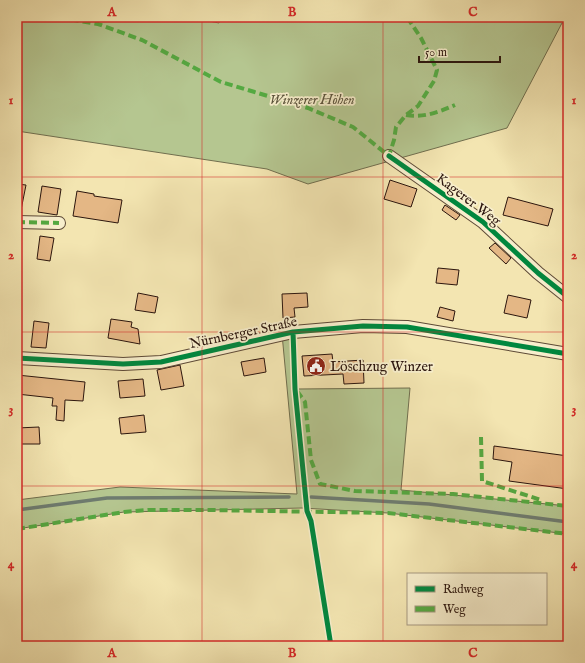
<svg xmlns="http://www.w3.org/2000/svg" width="585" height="663" viewBox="0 0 585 663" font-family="'IM FELL English',serif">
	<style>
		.green { fill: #b5c690; stroke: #706e4e }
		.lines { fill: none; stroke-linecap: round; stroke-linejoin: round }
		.stream { stroke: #6e7b6f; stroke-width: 3.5 }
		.building { fill: #e4b785; stroke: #2b150d }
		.street-casing { stroke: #5d4936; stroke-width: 14 }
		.street { stroke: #f7eecc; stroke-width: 12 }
		.quiet { stroke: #54a941; stroke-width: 4; stroke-dasharray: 8 4; stroke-linecap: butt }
		.cycleway-casing { stroke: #f7eecc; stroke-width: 8 }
		.cycleway { stroke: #00873e; stroke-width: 5 }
		.grid { fill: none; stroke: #d62828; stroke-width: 1; stroke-opacity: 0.55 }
		.labels { text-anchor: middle; stroke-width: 3.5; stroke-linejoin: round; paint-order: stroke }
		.park-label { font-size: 14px; font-style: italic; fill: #5b533b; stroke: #f7eecc }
		.street-label { font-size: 14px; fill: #2b150d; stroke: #f7eecc }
		.poi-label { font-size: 14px; fill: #2b150d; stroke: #f7eecc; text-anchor: start }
		.neatline { fill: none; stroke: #d62828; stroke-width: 1.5 }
		.grid-label { font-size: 13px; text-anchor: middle; font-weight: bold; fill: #d62828 }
	</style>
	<rect width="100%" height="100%" fill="#f3e5b1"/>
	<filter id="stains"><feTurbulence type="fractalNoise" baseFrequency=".005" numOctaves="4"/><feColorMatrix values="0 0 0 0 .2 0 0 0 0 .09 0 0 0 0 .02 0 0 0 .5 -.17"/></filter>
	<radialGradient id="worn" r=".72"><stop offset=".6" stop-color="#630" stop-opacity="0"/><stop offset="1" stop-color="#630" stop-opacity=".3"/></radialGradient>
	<!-- green -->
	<path class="green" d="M17,17H144L152,19L153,17H188L219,23L220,17H568V24L562,23L507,128L308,184L267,169L17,131Z
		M293,332L297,389L410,388L401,490L568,506V534L388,513L302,508L124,512L17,529V500L120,487L297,494L282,334Z"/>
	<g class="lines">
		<!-- stream -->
		<path class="stream" d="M311,497L429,504L568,522
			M17,510L107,498L289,497"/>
	</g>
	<!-- building -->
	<path class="building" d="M390,180L417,189L411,207L384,199Z
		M17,184L26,185L21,210L17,209Z
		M42,186L61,189L57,215L38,212Z
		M77,191L94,194V196L122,200L118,223L73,216Z
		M508,197L553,209L548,226L503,215Z
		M445,205L460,215L456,220L442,210Z
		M40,236L54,238L50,261L37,259Z
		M495,243L511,258L506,264L489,248Z
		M438,268L459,270L457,285L436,283Z
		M138,293L158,297L155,313L135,310Z
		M307,293L308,307L294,308L295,317L283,318L282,294Z
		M508,295L531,300L527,318L504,313Z
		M440,307L455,311L453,321L437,317Z
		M111,319L132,322L131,327L138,329L140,344L108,338Z
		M34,321L49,323L46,348L31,347Z
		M332,354L333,362L363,360L364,383L344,384L343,374L304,376L302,356Z
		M264,358L266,372L244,376L241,362Z
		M180,365L184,386L161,390L157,370Z
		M17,375L85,382L83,401L65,400L64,421L56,420L57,406H52L53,398L17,394Z
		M143,379L145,396L120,398L118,381Z
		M144,415L146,432L121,434L119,418Z
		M39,427L40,444H17V428Z
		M494,446L568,456V489L509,481L512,462L493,459Z"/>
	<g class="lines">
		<defs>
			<path id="street" d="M389,156L483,222L538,273L568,297
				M17,222L59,223
				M17,358L123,364L161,362L293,332L363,326L407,327L568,354"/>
		</defs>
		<!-- street casing -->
		<use href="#street" class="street-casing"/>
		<!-- street -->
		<use href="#street" class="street"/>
		<!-- quiet -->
		<path class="quiet" d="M59,17L68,19L98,24L142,40L221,82L308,108L353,127L389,156L394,140L396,127L406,115L418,106L434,81L437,70L421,38L407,17
			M406,115C424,118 439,112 455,105
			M17,222L59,223
			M297,391L305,402L311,460L320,484L355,491L453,494L568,506
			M481,437L482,481L541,500
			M17,529L124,512L148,510H209L388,513L568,534"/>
		<defs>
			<path id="cycleway" d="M389,156L483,222L538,273L568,297
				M293,332L295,389L307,511L311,521L331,646
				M17,358L123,364L161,362L293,332L363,326L407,327L568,354"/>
		</defs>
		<!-- cycleway casing -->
		<use href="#cycleway" class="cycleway-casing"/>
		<!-- cycleway -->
		<use href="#cycleway" class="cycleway"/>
	</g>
	<!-- grid -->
	<path class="grid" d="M202,17V646M383,17V646M17,177H568M17,332H568M17,486H568"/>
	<!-- icons -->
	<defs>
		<symbol id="civic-disc" viewBox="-11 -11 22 22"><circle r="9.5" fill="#8f2418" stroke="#f7eecc"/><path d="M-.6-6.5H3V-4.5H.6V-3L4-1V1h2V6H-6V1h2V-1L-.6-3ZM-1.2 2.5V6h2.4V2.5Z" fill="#fff"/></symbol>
	</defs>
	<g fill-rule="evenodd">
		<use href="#civic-disc" x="305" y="355" width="22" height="22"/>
	</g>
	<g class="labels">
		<!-- park labels -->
		<g class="park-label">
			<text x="312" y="104">Winzerer Höhen</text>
		</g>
		<!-- street labels -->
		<g class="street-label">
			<text transform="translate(469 199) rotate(37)" y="5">Kagerer Weg</text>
			<text transform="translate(243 332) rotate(-12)" y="5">Nürnberger Straße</text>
		</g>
		<!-- poi labels -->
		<g class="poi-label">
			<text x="330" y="371">Löschzug Winzer</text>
		</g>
	</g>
	<!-- margin -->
	<rect width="585" height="663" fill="none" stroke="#f3e5b1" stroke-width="44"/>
	<!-- legend -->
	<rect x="407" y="573" width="140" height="52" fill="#f7eecc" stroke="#a59780"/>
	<rect x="415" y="586" width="20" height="6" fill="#00873e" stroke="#a59780"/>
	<text x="443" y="593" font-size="12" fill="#2b150d">Radweg</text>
	<rect x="415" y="606" width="20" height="6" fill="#54a941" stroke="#a59780"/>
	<text x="443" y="613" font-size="12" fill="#2b150d">Weg</text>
	<!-- scale -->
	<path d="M419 56v6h81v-6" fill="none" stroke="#2b150d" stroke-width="2"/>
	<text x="425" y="56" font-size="12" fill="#2b150d" stroke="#f7eecc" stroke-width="3" paint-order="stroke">50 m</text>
	<rect x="22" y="22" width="541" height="619" class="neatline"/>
	<g class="grid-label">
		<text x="112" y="16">A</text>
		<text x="292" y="16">B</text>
		<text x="473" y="16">C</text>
		<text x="11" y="104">1</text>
		<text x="574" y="104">1</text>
		<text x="11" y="259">2</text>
		<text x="574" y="259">2</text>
		<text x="11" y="413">3</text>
		<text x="574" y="413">3</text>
		<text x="11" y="568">4</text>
		<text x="574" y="568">4</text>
		<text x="112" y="657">A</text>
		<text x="292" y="657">B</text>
		<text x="473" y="657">C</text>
	</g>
	<rect width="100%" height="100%" filter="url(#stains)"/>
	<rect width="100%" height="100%" fill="url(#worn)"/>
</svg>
